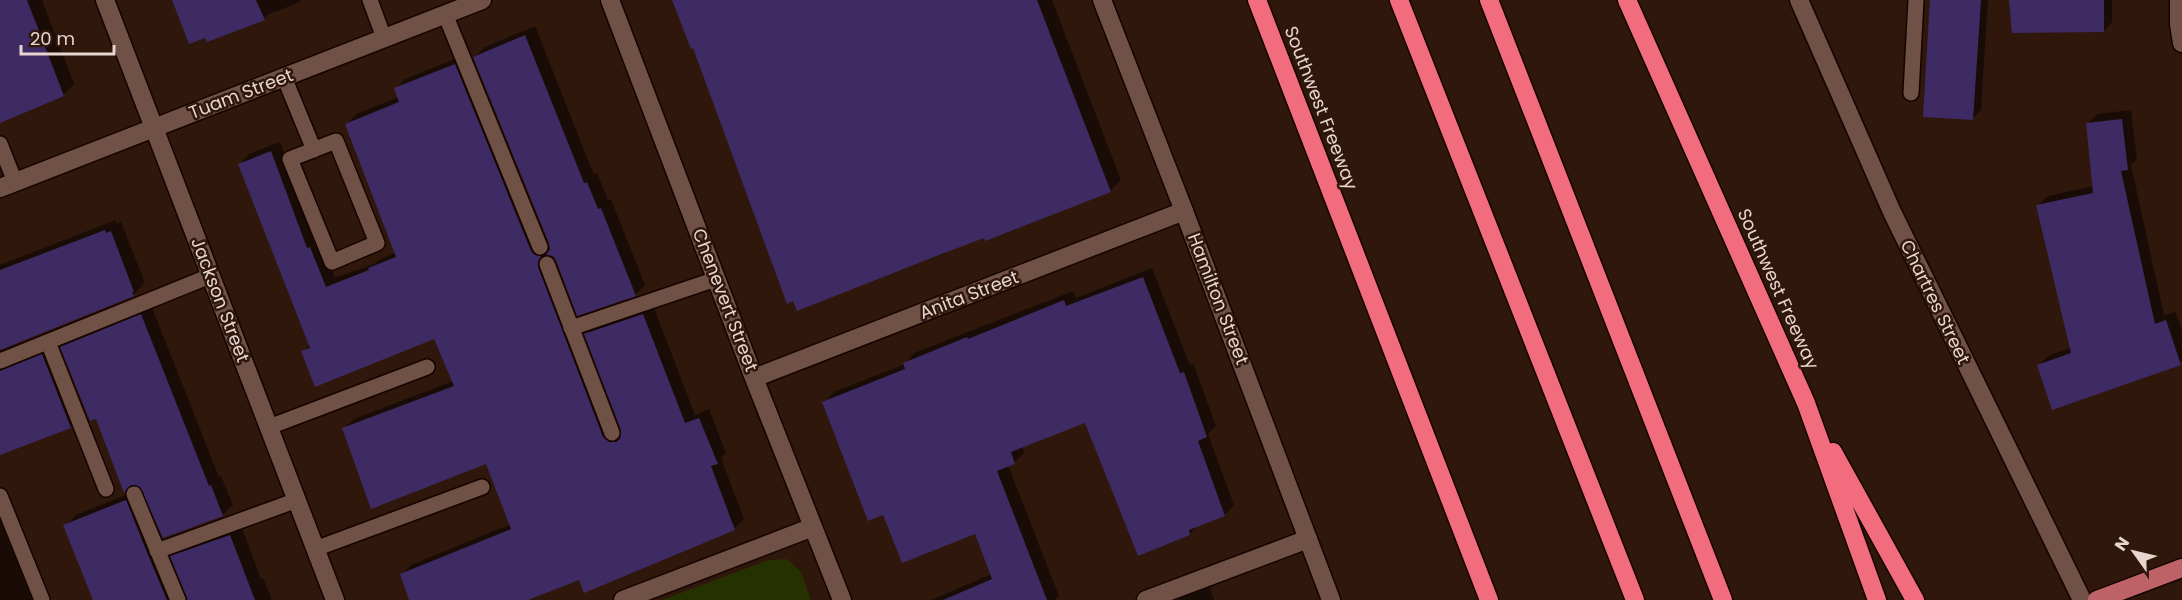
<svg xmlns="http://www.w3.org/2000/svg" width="2182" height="600" viewBox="0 0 2182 600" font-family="Poppins,sans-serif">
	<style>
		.green { fill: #253200 }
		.shadow { fill: #0007 }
		.building { fill: #3e2b63 }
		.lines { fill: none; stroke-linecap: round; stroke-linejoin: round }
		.lane-casing { stroke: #160300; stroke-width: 18 }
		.street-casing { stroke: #160300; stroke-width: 21 }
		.secondary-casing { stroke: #160300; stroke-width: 21 }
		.primary-casing { stroke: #160300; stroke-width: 21 }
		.highway-casing { stroke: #160300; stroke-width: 21 }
		.lane { stroke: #6f5145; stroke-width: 15 }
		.street { stroke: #6f5145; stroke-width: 18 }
		.secondary { stroke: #6f5145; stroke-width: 18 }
		.primary { stroke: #bd6267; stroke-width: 18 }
		.highway { stroke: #f16d7e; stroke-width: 18 }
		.labels { text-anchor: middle; stroke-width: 5; stroke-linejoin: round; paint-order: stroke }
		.street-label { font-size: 18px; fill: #e7d5ce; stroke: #2f170c }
	</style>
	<rect width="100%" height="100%" fill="#2f170c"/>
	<!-- green -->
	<path class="green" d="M787,559L801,572L811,600H662L769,560Z"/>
	<!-- shadow -->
	<path class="shadow" d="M0,0H42L74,84L63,95L0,120Z
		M174,0H301L298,3L267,15L264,19Z
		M681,0H1052L1121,180L1110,191Z
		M1932,0H1988L1981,110L1973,118Z
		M2011,0H2112V22L2104,31Z
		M535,26L594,175L597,173L608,200L611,199L645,285L635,295L557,259L553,255L547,253L612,427L622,433L586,334L596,325L653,305L695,415L709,409L726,453L721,458L744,519L734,529L580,578L524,600H410L401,575L411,565L511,524L487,462L344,428L354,419L453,381L435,337L303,352L310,345L240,164L249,154L280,142L317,240L320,238L335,278L376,263L380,259L396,253L347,124L356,114L399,97L396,88L405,79L465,55L544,246L551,247L475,57L485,47Z
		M2131,110L2137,159L2131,165L2164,315L2175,312L2182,331V361L2180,363L2039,366L2048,356L2071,348L2038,205L2048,196L2094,186L2088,123L2097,114Z
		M116,220L117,224L121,222L144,280L143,285L133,295L1,349V355L53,345L81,416L71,427L0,453V265Z
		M1152,268L1190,365L1193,363L1216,426L1208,434L1234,505L1225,515L1198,525L1190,534L1086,421L1022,446L1024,453L1014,463L1008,465L1059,596L1055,600H931L992,574L976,532L884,513L824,402L834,392L905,364L914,353L1073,291L1076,298Z
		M151,305L219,477L221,476L233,505L222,515L141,485L97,417L62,347L72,337Z
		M136,491L179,593L188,600H94L65,526L76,515Z
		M0,517L32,600H0Z
		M241,525L261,579L263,578L272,600H189L172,557L183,546Z
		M1208,582L1214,600H1179L1191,588Z"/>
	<!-- building -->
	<path class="building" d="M0,0H27L64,96L0,123Z
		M172,0H256L265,20L207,42L205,38L189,44Z
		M672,0H1037L1111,192L985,241L984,238L944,253L797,311L793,301L787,304L693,48L691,49Z
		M1930,0H1981L1973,120L1923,117Z
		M2009,0H2104V32L2012,33Z
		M525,35L584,183L587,182L598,209L601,208L636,296L577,316L556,260L553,256L546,255L550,249L549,243L473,57Z
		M455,64L531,251L535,255L541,256L538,262V267L603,437L610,442H616L620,439L621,430L584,334L643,314L685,423L699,418L718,464L711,466L735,530L584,593L579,580L528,600H409L400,574L511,529L486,464L371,509L342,428L454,386L434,339L315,387L301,351L310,348L238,164L271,151L307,248L310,247L326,287L369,270L368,268L396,257L345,124L399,102L394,88Z
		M2122,119L2128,170L2121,171L2155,324L2166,320L2181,365L2052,410L2037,365L2071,353L2036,205L2093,193L2086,123Z
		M105,230L106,233L111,231L134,292H132L134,296L0,350V270Z
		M1143,277L1180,373L1184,372L1207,437L1198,441L1225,516L1189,530L1190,535L1138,556L1085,423L1011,452L1015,464L997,471L1047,600H943L992,579L975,534L902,563L883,515L868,521L822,402L905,369L903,363L967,337L968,339L1064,300L1066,306Z
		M141,314L209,486L211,485L223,516L163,538L140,487L131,485L124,493L96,419L90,421L60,347Z
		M42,354L71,428L0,455V371Z
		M126,500L148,555L167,600H93L63,525Z
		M230,535L255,600H188L170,556Z"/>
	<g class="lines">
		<defs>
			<path id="lane" d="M370,0L384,38
				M445,14L540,247
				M284,77L314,150
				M1911,93L1916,0
				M336,141L377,243L332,262L290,159Z
				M0,144L15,182
				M547,264L612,433
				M571,328L716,279
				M48,342L106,489
				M0,361L210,276
				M269,427L427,367
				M134,494L178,600
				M0,496L42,600
				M315,549L482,487
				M157,551L297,500"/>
			<path id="street" d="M105,0L335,600
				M610,0L754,378L842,600
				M2179,0V24L2182,43
				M754,378L1184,211
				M623,600L813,527
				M1146,600L1308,539"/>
			<path id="secondary" d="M1102,0L1184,211L1331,600
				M1799,0L1892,212L2082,600
				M0,188L482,0"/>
			<path id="primary" d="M2097,600L2182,568"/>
			<path id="highway" d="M1257,0L1489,600
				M1399,0L1635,600
				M1489,0L1723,600
				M1627,0L1806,403L1877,600
				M1833,452L1915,600"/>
		</defs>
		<!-- lane casing -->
		<use href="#lane" class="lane-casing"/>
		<!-- street casing -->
		<use href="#street" class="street-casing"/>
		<!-- secondary casing -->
		<use href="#secondary" class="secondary-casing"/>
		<!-- primary casing -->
		<use href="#primary" class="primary-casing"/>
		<!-- highway casing -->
		<use href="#highway" class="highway-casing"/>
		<!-- lane -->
		<use href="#lane" class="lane"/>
		<!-- street -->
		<use href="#street" class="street"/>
		<!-- secondary -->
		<use href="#secondary" class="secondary"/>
		<!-- primary -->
		<use href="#primary" class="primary"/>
		<!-- highway -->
		<use href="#highway" class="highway"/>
	</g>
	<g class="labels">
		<!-- street labels -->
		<g class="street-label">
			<text transform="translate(241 94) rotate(-21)" y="6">Tuam Street</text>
			<text transform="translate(1321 108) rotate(69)" y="6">Southwest Freeway</text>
			<text transform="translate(1778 289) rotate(66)" y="6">Southwest Freeway</text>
			<text transform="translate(969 295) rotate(-21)" y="6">Anita Street</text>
			<text transform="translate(1218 299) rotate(69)" y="6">Hamilton Street</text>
			<text transform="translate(220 300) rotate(69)" y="6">Jackson Street</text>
			<text transform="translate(725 300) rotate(69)" y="6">Chenevert Street</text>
			<text transform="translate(1935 302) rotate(64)" y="6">Chartres Street</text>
		</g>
	</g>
	<!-- north arrow -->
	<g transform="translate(2134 552) rotate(304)" stroke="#2f170c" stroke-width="4.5" paint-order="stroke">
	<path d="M0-4.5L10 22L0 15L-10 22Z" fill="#e7d5ce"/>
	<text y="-9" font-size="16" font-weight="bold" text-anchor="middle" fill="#e7d5ce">N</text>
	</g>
	<!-- scale -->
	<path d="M21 45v9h93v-9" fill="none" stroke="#e7d5ce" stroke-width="3"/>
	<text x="30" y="45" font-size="18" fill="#e7d5ce" stroke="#2f170c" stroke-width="4.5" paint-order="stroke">20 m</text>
</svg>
